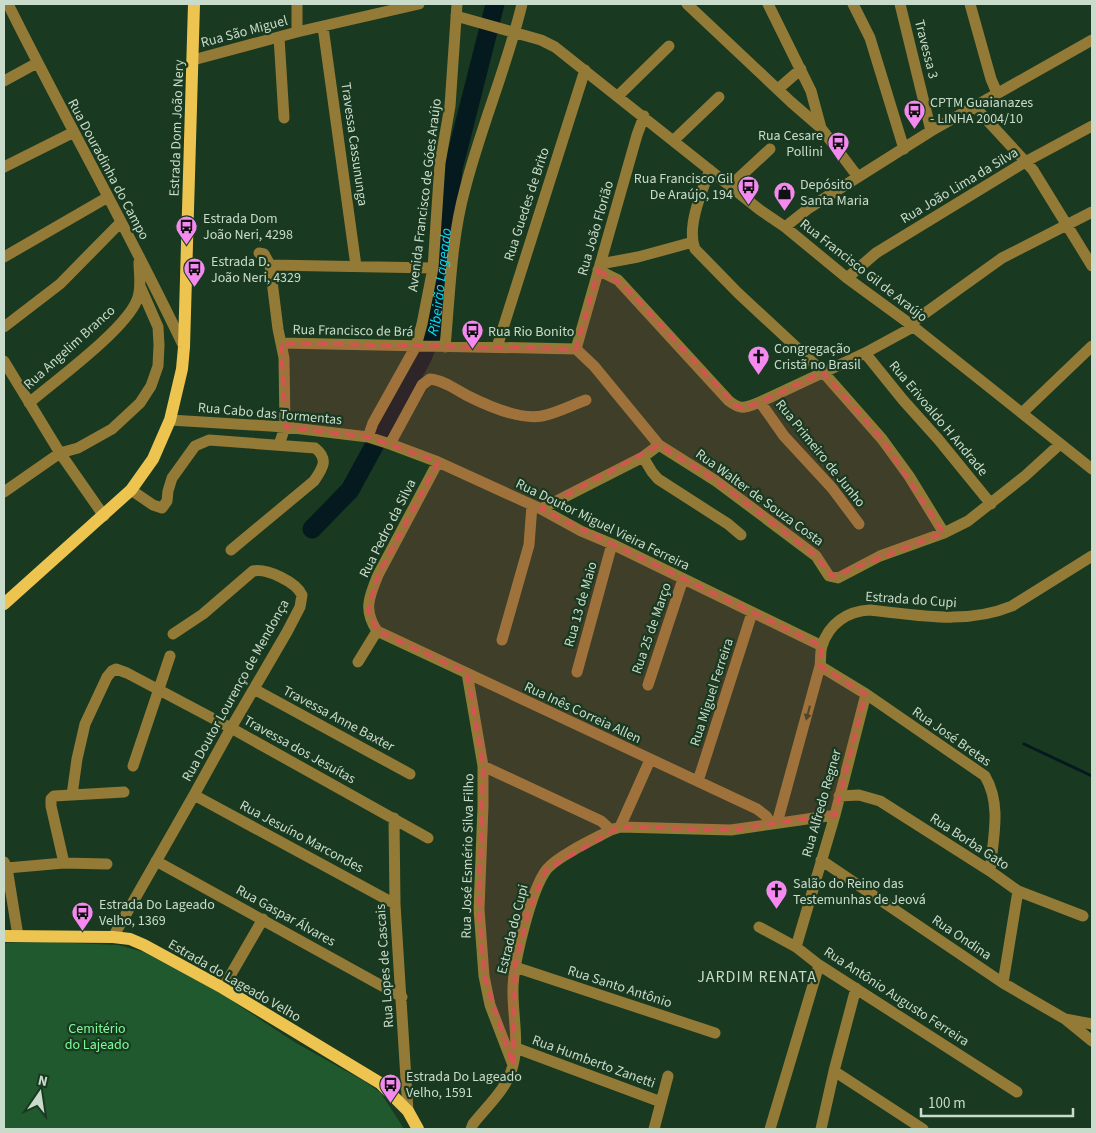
<svg xmlns="http://www.w3.org/2000/svg" width="1096" height="1133" viewBox="0 0 1096 1133" font-family="'Source Sans 3',sans-serif">
	<style>
		.green { fill: #20592e }
		.lines { fill: none; stroke-linecap: round; stroke-linejoin: round }
		.stream { stroke: #051a1e; stroke-width: 3 }
		.river { stroke: #051a1e; stroke-width: 19 }
		.minor { stroke: #937a36; stroke-width: 11 }
		.major { stroke: #eec451; stroke-width: 12 }
		.oneway { fill: #2b4323 }
		.marked { fill: #d35551; fill-opacity: 0.2; stroke: #d35551; stroke-width: 4; stroke-dasharray: 10 6; stroke-linejoin: round }
		.labels { text-anchor: middle; stroke-width: 4.5; stroke-linejoin: round; paint-order: stroke }
		.street-label { font-size: 14px; fill: #c9dbcb; stroke: #193920 }
		.poi-label { font-size: 14px; fill: #c9dbcb; stroke: #193920; text-anchor: start }
		.park-label { font-size: 14px; fill: #7ffb99; stroke: #193920 }
		.water-label { font-size: 15px; font-style: italic; fill: #0ddcf3; stroke: #193920 }
		.quarter-label { font-size: 16px; letter-spacing: 1px; fill: #c9dbcb; stroke: #193920 }
	</style>
	<rect width="100%" height="100%" fill="#193920"/>
	<!-- green -->
	<path class="green" d="M48,942L118,945L144,952L220,993L296,1043L364,1081L381,1093L404,1129H4V943Z"/>
	<g class="lines">
		<!-- stream -->
		<path class="stream" d="M1024,744L1092,776"/>
		<!-- river -->
		<path class="river" id="s1" d="M312,529L350,490L422,358L435,326L453,169L495,4"/>
		<!-- minor -->
		<path class="minor" d="M8,4C65,119 129,231 184,347
			M687,4L791,102L821,128L858,177
			M768,4L811,91L821,128
			M853,4L870,38L904,149
			M900,4L931,131
			M970,4L991,79L997,93
			M456,16L541,40L555,47L760,210L785,227L847,278L910,324L1092,469
			M323,27L356,266
			M297,32V4
			M279,37L284,118
			M193,60L297,32L419,4
			M4,81L37,63
			M778,89L801,69
			M618,96L669,46
			M974,106L1033,170L1092,266
			M674,140L719,97
			M4,167L74,132
			M710,170C702,191 686,227 695,249L738,293L823,372L882,439L909,476L944,533
			M730,186L770,149
			M785,227L809,208L931,131L1092,40
			M259,253L264,254L270,265L433,268
			M4,257L108,197
			M600,264L638,257L693,242
			M270,265L278,329L284,358L285,427L279,445
			M598,270L618,280L729,401C742,411 746,407 760,402L865,353L913,327
			M847,278L876,253L1025,162L1092,126
			M910,324L1002,258L1092,212
			M4,327L60,284L121,222
			M281,343L576,349L594,366L659,445L716,481L816,556L829,576L838,578L880,556L944,533L968,521L1025,476L1059,445
			M445,347C450,294 451,240 465,189C481,126 507,67 522,4
			M497,347L585,70
			M576,349L637,135L644,116
			M865,353L903,400L938,439L991,504
			M4,361L60,453L104,516
			M760,402L784,436L832,488L859,524
			M29,403C56,380 125,330 137,300C142,289 139,274 139,262
			M1022,413L1092,346
			M170,420L285,427L368,437L390,444L438,462L541,509L581,531L612,544L822,646
			M368,437L373,423L416,346L422,324L433,268L440,163L450,106L457,4
			M390,444L422,385L430,379C444,380 456,390 468,396C488,406 520,420 542,416C557,413 572,405 586,400
			M643,457L652,472L658,479L728,524L741,535
			M131,490L153,505L162,508L167,501L168,491L172,478L195,446L209,440L315,448C329,459 323,468 314,481L231,550
			M4,492L60,453L78,448L112,429L140,403L151,386L158,366L159,345L158,327L140,286
			M541,509L643,457L659,445
			M377,631L757,809L766,816L771,824
			M502,640L529,545L532,505
			M358,662L377,631C363,610 369,597 378,575L438,462
			M820,666L866,694L985,776C1002,805 993,838 990,871
			M577,672L612,544
			M467,673L483,766V806L479,909L484,976L490,1005L513,1065
			M648,685L683,579
			M254,689L410,774
			M133,766L170,656
			M483,766L601,821L611,830
			M698,781L752,613
			M72,795L77,759L85,724L107,677L112,671L116,669L127,673L231,728L428,838
			M194,795L395,904
			M839,796L859,795L880,801L990,871L1018,891L1083,916
			M394,818L395,904L408,1111
			M777,823L820,666C821,660 820,652 822,646C829,623 848,611 870,610C918,615 966,625 1012,606L1092,556
			M620,827L650,760
			M821,860L1003,983L1065,1019L1092,1041
			M156,861L402,997
			M4,862L7,868L18,936
			M64,863L51,806V799L54,796L124,792
			M7,868L64,863L107,864
			M759,927L796,947L819,965L1017,1092
			M113,937L194,795L231,728L287,632L300,607L302,595C296,582 267,568 253,571L203,614L173,634
			M796,947L835,815L866,694
			M515,967L715,1033
			M1003,983L1018,891
			M223,988L263,919
			M1065,1019L1092,1024
			M516,1048L661,1102
			M834,1071L923,1129
			M471,1129L473,1124C487,1106 508,1088 513,1065C519,1042 513,1017 513,993C512,968 531,889 547,869C559,855 594,839 611,830L620,827L731,830L835,815
			M654,1129L668,1076
			M770,1129L819,965
			M821,1129L834,1071L856,988"/>
		<!-- major -->
		<path class="major" d="M4,604L131,490L153,459L170,420L182,369L184,347L194,4
			M4,936L113,937L130,939L144,945L223,988L380,1083L408,1111L418,1129"/>
	</g>
	<!-- one-way arrows -->
	<defs><path id="oneway-solid" d="M-6-.8H1V-3.2L6.5 0L1 3.2V.8H-6Z" transform="scale(1.25)"/></defs>
	<use class="oneway" href="#oneway-solid" transform="translate(808 713) rotate(105)"/>
	<!-- marked area -->
	<path class="marked" d="M598,270L624,285L736,406L744,408L760,402L823,372L882,439L944,533L832,577L816,556L716,481L659,445L541,509L822,646L820,666L866,694L835,815L731,830L620,827L546,870L529,911L515,967L513,1066L484,976L479,909L483,766L467,673L377,631L368,610L378,575L438,462L368,437L285,427L281,343L576,349Z"/>
	<!-- icons -->
	<defs>
		<symbol id="bus-pin" viewBox="-11 -11 22 30"><path d="M0 17L-7.5 6A9.5 9.5 0 1 1 7.5 6Z" fill="#f489f0" stroke="#193920"/><path d="M-5-6H5V4H4V6H2V4H-2V6H-4V4H-5ZM-3.5-4V0h7V-4ZM-3.5 1.2v1.5H-2V1.2ZM2 1.2v1.5H3.5V1.2Z" fill="#111"/></symbol>
		<symbol id="shop-pin" viewBox="-11 -11 22 30"><path d="M0 17L-7.5 6A9.5 9.5 0 1 1 7.5 6Z" fill="#f489f0" stroke="#193920"/><path d="M-5-2.5h2.3a2.7 3.5 0 0 1 5.4 0H5L5.5 6h-11ZM-1.5-2.5h3a1.5 2.3 0 0 0-3 0Z" fill="#111"/></symbol>
		<symbol id="church-pin" viewBox="-11 -11 22 30"><path d="M0 17L-7.5 6A9.5 9.5 0 1 1 7.5 6Z" fill="#f489f0" stroke="#193920"/><path d="M-1.2-6h2.4v3.5h3.3v2.4h-3.3V6h-2.4V-.1h-3.3v-2.4h3.3Z" fill="#111"/></symbol>
	</defs>
	<g fill-rule="evenodd">
		<use href="#bus-pin" x="902" y="98" width="25" height="34"/>
		<use href="#bus-pin" x="826" y="130" width="25" height="34"/>
		<use href="#bus-pin" x="736" y="174" width="25" height="34"/>
		<use href="#shop-pin" x="772" y="180" width="25" height="34"/>
		<use href="#bus-pin" x="174" y="214" width="25" height="34"/>
		<use href="#bus-pin" x="182" y="256" width="25" height="34"/>
		<use href="#bus-pin" x="460" y="318" width="25" height="34"/>
		<use href="#church-pin" x="746" y="344" width="25" height="34"/>
		<use href="#church-pin" x="764" y="878" width="25" height="34"/>
		<use href="#bus-pin" x="70" y="900" width="25" height="34"/>
		<use href="#bus-pin" x="378" y="1072" width="25" height="34"/>
	</g>
	<g class="labels">
		<!-- street labels -->
		<g class="street-label">
			<text transform="translate(244 31) rotate(-15)" y="5">Rua São Miguel</text>
			<text transform="translate(927 49) rotate(76)" y="5">Travessa 3</text>
			<text transform="translate(176 128) rotate(-88)" y="5">Estrada Dom João Nery</text>
			<text transform="translate(355 144) rotate(82)" y="5">Travessa Cassununga</text>
			<text transform="translate(109 169) rotate(62)" y="5">Rua Douradinha do Campo</text>
			<text transform="translate(959 185) rotate(-31)" y="5">Rua João Lima da Silva</text>
			<text transform="translate(424 195) rotate(-83)" y="5">Avenida Francisco de Góes Araújo</text>
			<text transform="translate(526 204) rotate(-72)" y="5">Rua Guedes de Brito</text>
			<text transform="translate(595 228) rotate(-74)" y="5">Rua João Florião</text>
			<text transform="translate(864 270) rotate(38)" y="5">Rua Francisco Gil de Araújo</text>
			<text transform="translate(353 330) rotate(1)" y="5">Rua Francisco de Brá</text>
			<text transform="translate(69 347) rotate(-42)" y="5">Rua Angelim Branco</text>
			<text transform="translate(270 413) rotate(5)" y="5">Rua Cabo das Tormentas</text>
			<text transform="translate(939 418) rotate(50)" y="5">Rua Erivoaldo H Andrade</text>
			<text transform="translate(821 453) rotate(51)" y="5">Rua Primeiro de Junho</text>
			<text transform="translate(760 497) rotate(36)" y="5">Rua Walter de Souza Costa</text>
			<text transform="translate(603 524) rotate(26)" y="5">Rua Doutor Miguel Vieira Ferreira</text>
			<text transform="translate(387 528) rotate(-63)" y="5">Rua Pedro da Silva</text>
			<text transform="translate(911 599) rotate(4)" y="5">Estrada do Cupi</text>
			<text transform="translate(580 604) rotate(-74)" y="5">Rua 13 de Maio</text>
			<text transform="translate(651 628) rotate(-71)" y="5">Rua 25 de Março</text>
			<text transform="translate(235 690) rotate(-61)" y="5">Rua Doutor Lourenço de Mendonça</text>
			<text transform="translate(711 692) rotate(-72)" y="5">Rua Miguel Ferreira</text>
			<text transform="translate(583 712) rotate(25)" y="5">Rua Inês Correia Allen</text>
			<text transform="translate(339 718) rotate(28)" y="5">Travessa Anne Baxter</text>
			<text transform="translate(952 736) rotate(35)" y="5">Rua José Bretas</text>
			<text transform="translate(300 749) rotate(29)" y="5">Travessa dos Jesuítas</text>
			<text transform="translate(821 803) rotate(-74)" y="5">Rua Alfredo Regner</text>
			<text transform="translate(302 836) rotate(28)" y="5">Rua Jesuíno Marcondes</text>
			<text transform="translate(970 841) rotate(33)" y="5">Rua Borba Gato</text>
			<text transform="translate(467 856) rotate(-89)" y="5">Rua José Esmério Silva Filho</text>
			<text transform="translate(286 915) rotate(29)" y="5">Rua Gaspar Álvares</text>
			<text transform="translate(512 929) rotate(-76)" y="5">Estrada do Cupi</text>
			<text transform="translate(962 937) rotate(34)" y="5">Rua Ondina</text>
			<text transform="translate(384 966) rotate(-94)" y="5">Rua Lopes de Cascais</text>
			<text transform="translate(235 980) rotate(30)" y="5">Estrada do Lageado Velho</text>
			<text transform="translate(620 986) rotate(18)" y="5">Rua Santo Antônio</text>
			<text transform="translate(897 996) rotate(33)" y="5">Rua Antônio Augusto Ferreira</text>
			<text transform="translate(594 1061) rotate(20)" y="5">Rua Humberto Zanetti</text>
		</g>
		<!-- poi labels -->
		<g class="poi-label">
			<text x="930" y="107">CPTM Guaianazes<tspan x="930" dy="16">- LINHA 2004/10</tspan></text>
			<text x="823" y="140" text-anchor="end">Rua Cesare<tspan x="823" dy="16">Pollini</tspan></text>
			<text x="733" y="183" text-anchor="end">Rua Francisco Gil<tspan x="733" dy="16">De Araújo, 194</tspan></text>
			<text x="800" y="189">Depósito<tspan x="800" dy="16">Santa Maria</tspan></text>
			<text x="203" y="223">Estrada Dom<tspan x="203" dy="16">João Neri, 4298</tspan></text>
			<text x="211" y="266">Estrada D.<tspan x="211" dy="16">João Neri, 4329</tspan></text>
			<text x="488" y="336">Rua Rio Bonito</text>
			<text x="774" y="353">Congregação<tspan x="774" dy="16">Cristã no Brasil</tspan></text>
			<text x="793" y="888">Salão do Reino das<tspan x="793" dy="16">Testemunhas de Jeová</tspan></text>
			<text x="99" y="909">Estrada Do Lageado<tspan x="99" dy="16">Velho, 1369</tspan></text>
			<text x="406" y="1081">Estrada Do Lageado<tspan x="406" dy="16">Velho, 1591</tspan></text>
		</g>
		<!-- park labels -->
		<g class="park-label">
			<text x="97" y="1033">Cemitério<tspan x="97" dy="16">do Lajeado</tspan></text>
		</g>
		<!-- water labels -->
		<g class="water-label">
			<text dy="5" stroke="none"><textPath href="#s1" startOffset="284">Ribeirão Lageado</textPath></text>
		</g>
		<!-- quarter labels -->
		<g class="quarter-label">
			<text x="757" y="982">JARDIM RENATA</text>
		</g>
	</g>
	<!-- border -->
	<rect width="1096" height="1133" fill="none" stroke="#c9dbcb" stroke-width="10"/>
	<!-- north arrow -->
	<g transform="translate(40 1093) rotate(13)" stroke="#193920" stroke-width="4" paint-order="stroke">
	<path d="M0-4L9 19L0 12L-9 19Z" fill="#c9dbcb"/>
	<text y="-8" font-size="14" font-weight="bold" text-anchor="middle" fill="#c9dbcb">N</text>
	</g>
	<!-- scale -->
	<path d="M921 1108v8h152v-8" fill="none" stroke="#c9dbcb" stroke-width="2.5"/>
	<text x="928" y="1108" font-size="15" fill="#c9dbcb" stroke="#193920" stroke-width="4" paint-order="stroke">100 m</text>
</svg>
